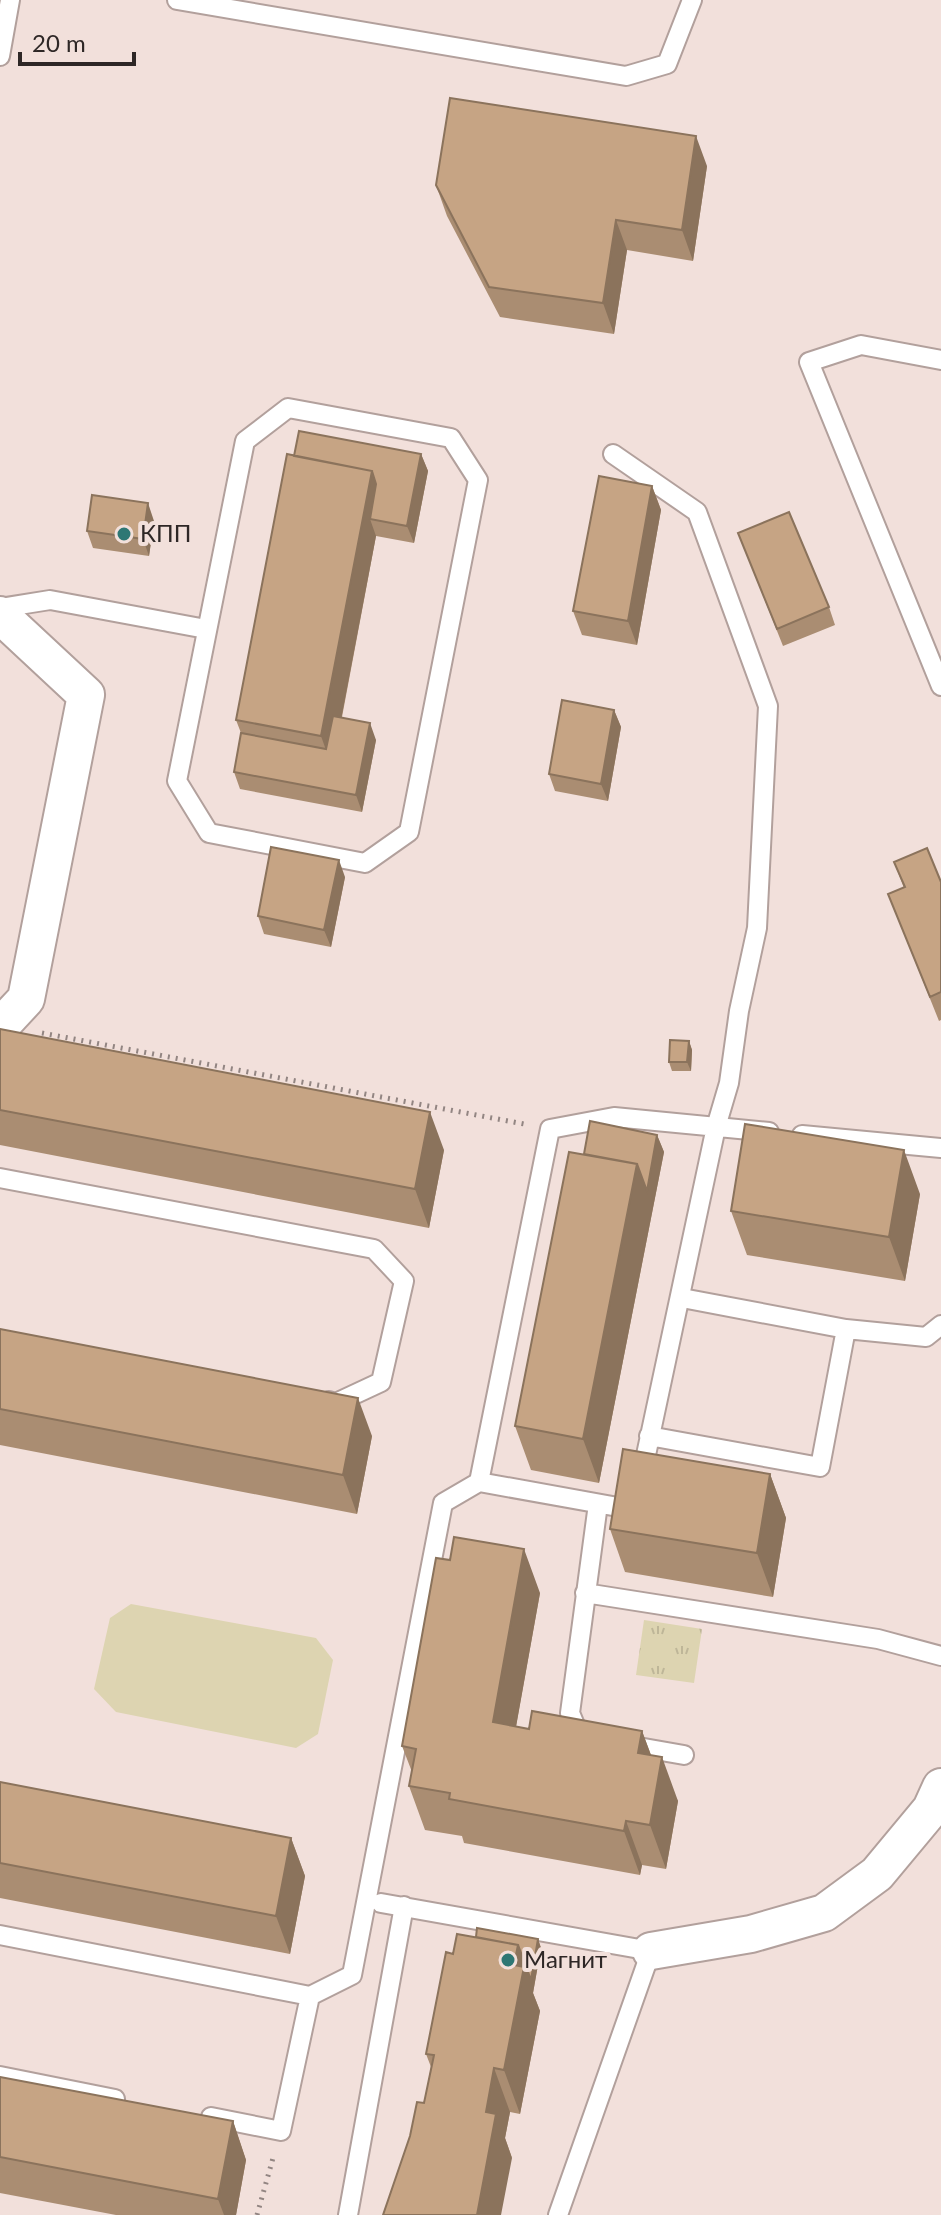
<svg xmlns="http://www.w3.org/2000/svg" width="941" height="2215" viewBox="0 0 941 2215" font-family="Lato,sans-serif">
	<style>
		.grass { fill: url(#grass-tufts) }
		.garden { fill: #ddd4b1 }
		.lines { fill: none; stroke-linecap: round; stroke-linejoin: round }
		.service-casing { stroke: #b2a09c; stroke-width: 22 }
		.minor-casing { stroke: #b2a09c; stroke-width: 40 }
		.path { stroke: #928582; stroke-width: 5; stroke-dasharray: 2 6; stroke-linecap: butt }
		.service { stroke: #fff; stroke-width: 18 }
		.minor { stroke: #fff; stroke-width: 36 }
		.wall { fill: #aa8d72 }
		.shaded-wall { fill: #8b735c }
		.building { fill: #c6a484; stroke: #8b735c; stroke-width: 2 }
		.poi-dot { fill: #2e7774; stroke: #f2e0db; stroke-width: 3 }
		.labels { text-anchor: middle; stroke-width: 8; stroke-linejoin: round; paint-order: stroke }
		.poi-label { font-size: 24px; fill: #2e2726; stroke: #f2e0db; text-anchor: start }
	</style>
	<defs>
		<pattern id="grass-tufts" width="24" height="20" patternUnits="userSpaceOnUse" patternTransform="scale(2)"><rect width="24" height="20" fill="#ddd4b1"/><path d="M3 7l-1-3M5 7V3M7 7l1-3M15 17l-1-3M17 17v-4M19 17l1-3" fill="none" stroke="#beb698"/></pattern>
	</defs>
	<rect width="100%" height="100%" fill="#f2e0db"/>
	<!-- grass -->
	<path class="grass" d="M644,1620L702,1629L694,1683L636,1675Z"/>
	<!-- garden -->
	<path class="garden" d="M131,1604L316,1638L333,1660L318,1734L296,1748L116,1712L94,1689L110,1618Z"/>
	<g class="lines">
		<defs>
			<path id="service" d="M177,0L626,76L667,64L692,0
				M0,56L10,0
				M941,360L861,345L809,362L941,686
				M288,408L451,438L478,480L409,832L365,863L209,833L177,781L245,441Z
				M0,608L50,600L206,629
				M802,1135L941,1148
				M0,1178L374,1249L404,1281L381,1382L336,1403L329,1401
				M682,1298L846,1329
				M649,1436L820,1467L846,1329L926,1337L941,1325
				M479,1482L618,1507L632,1499L640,1483L716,1127L729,1083L739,1011L757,928L768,706L697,512L613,454
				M585,1593L878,1639L941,1656
				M587,1735L577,1730L570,1713L598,1504
				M627,1745L684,1755
				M381,1903L651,1951L558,2215
				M0,1935L310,1996L352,1975L443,1503L479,1482L550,1129L614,1117L769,1132
				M0,2076L115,2099
				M211,2117L281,2131L310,1996
				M348,2215L404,1906"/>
			<path id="minor" d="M0,615L86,695L26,999L0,1027
				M651,1951L751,1934L824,1913L877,1874L931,1809L941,1787"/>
		</defs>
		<!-- service casing -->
		<use href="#service" class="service-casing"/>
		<!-- minor casing -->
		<use href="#minor" class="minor-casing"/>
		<!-- path -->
		<path class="path" d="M42,1033L524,1124
			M257,2215L273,2158"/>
		<!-- service -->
		<use href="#service" class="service"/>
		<!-- minor -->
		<use href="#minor" class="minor"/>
	</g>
	<!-- wall -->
	<path class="wall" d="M707,166L693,261L627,250L614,334L500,317L447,216L436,185Z
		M421,454L428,471L414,543L376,536L342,717L376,740L362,812L240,789L234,772L241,733L236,720L294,456Z
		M652,486L661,510L637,645L582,635L573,611Z
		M154,521L149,556L93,548L87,531Z
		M738,533L829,607L835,625L783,646Z
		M614,710L621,727L608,801L555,791L549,774Z
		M894,862L941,882V1020L939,1021L888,894L904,888Z
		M345,877L331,947L264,934L258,916Z
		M0,1029L444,1150L429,1228L0,1145Z
		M689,1041L692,1050L691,1071H672L669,1062Z
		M657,1135L664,1152L599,1483L531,1470L515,1426L584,1154Z
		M920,1194L905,1281L747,1255L731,1211Z
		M0,1329L372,1436L357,1514L0,1445Z
		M770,1474L786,1518L773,1597L625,1572L610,1529Z
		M450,1560L540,1593L516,1726L529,1729L642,1731L651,1755L678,1801L666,1869L642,1865L640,1875L464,1843L462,1836L425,1830L409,1786L412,1772L402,1746Z
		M0,1782L291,1838L305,1876L290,1954L0,1898Z
		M476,1937L538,1939L541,1948L533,1993L540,2011L520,2114L510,2112L505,2138L512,2158L424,2103L431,2067L426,2054L453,1954Z
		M0,2077L233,2121L246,2160L236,2215H116L0,2193Z"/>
	<!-- shaded-wall -->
	<path class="shaded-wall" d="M696,136L707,166L693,261L682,230Z
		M616,220L627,250L614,334L603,303Z
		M421,454L428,471L414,543L407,526Z
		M372,471L383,501L370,519L376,536L332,767L321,736Z
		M652,486L661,510L637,645L628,621Z
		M148,503L154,521L149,556L143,539Z
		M614,710L621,727L608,801L601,784Z
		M370,723L376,740L362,812L356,795Z
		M339,860L345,877L331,947L324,930Z
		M689,1041L692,1050L691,1071L687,1062Z
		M430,1112L444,1150L429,1228L415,1189Z
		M657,1135L664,1152L599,1483L583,1439L637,1164Z
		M904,1150L920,1194L905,1281L889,1237Z
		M358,1398L372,1436L357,1514L343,1475Z
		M770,1474L786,1518L773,1597L757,1553Z
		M524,1549L540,1593L509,1766L493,1722Z
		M642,1731L658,1774L638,1753Z
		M662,1757L678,1801L666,1869L650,1825Z
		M626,1821L642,1865L640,1875L624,1831Z
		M291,1838L305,1876L290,1954L276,1916Z
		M538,1939L541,1948L533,1993L540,2011L520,2114L504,2070L514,1965L518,1945Z
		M494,2068L510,2112L505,2138L512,2158L501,2215H477L486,2112Z
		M233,2121L246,2160L236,2215H224L218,2199Z"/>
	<!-- building -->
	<path class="building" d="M450,98L696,136L682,230L616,220L603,303L489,287L436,185Z
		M299,431L421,454L407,526L370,519L376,484L372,471L294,456Z
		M287,454L372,471L321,736L236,720Z
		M599,476L652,486L628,621L573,611Z
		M92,495L148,503L143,539L87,531Z
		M789,512L829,607L777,629L738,533Z
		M562,700L614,710L601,784L549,774Z
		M333,716L370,723L356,795L234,772L241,733L326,749Z
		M271,847L339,860L324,930L258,916Z
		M927,848L941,882V992L930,997L888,894L905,887L894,862Z
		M0,1029L430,1112L415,1189L0,1110Z
		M670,1040L689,1041L687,1062H669Z
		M590,1121L657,1135L647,1191L637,1164L584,1154Z
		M745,1124L904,1150L889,1237L731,1211Z
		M569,1152L637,1164L583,1439L515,1426Z
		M0,1329L358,1398L343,1475L0,1409Z
		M623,1449L770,1474L757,1553L610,1529Z
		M454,1537L524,1549L493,1722L529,1729L532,1711L642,1731L638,1753L662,1757L650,1825L626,1821L624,1831L449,1799L450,1793L409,1786L416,1749L402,1746L436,1558L450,1560Z
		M0,1782L291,1838L276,1916L0,1863Z
		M477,1928L538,1939L531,1980L518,1945L476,1937Z
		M457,1934L518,1945L514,1965L524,1967L504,2070L494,2068L486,2112L496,2114L477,2215H383L410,2136L417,2102L424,2103L434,2055L426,2054L446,1952L453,1954Z
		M0,2077L233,2121L218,2199L0,2157Z"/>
	<!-- markers -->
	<g class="poi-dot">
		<circle cx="124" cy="534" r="8"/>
		<circle cx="508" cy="1960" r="8"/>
	</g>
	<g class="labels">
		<!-- poi labels -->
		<g class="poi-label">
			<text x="140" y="542">КПП</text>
			<text x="524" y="1968">Магнит</text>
		</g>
	</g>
	<!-- scale -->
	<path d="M20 52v12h114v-12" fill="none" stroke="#2e2726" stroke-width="4"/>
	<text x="32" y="52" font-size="24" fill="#2e2726" stroke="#f2e0db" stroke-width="6" paint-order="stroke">20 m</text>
</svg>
